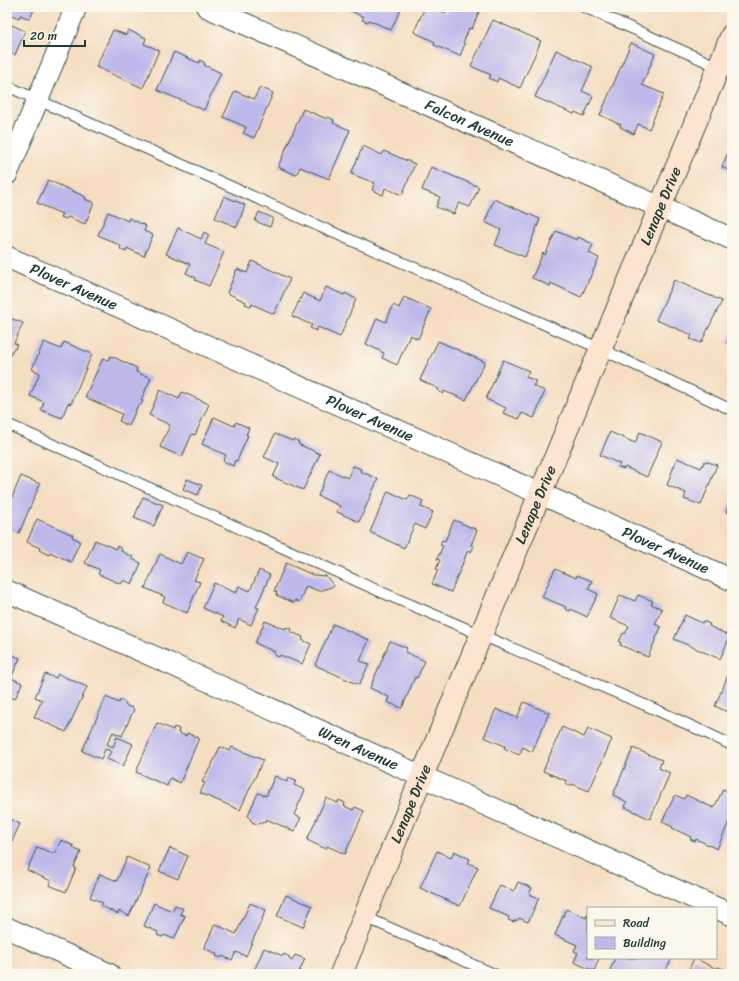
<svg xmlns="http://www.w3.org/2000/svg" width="739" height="981" viewBox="0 0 739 981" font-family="Sriracha,sans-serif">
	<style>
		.building { fill: #bfb9eb }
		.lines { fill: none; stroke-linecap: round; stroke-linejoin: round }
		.lane-casing { stroke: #3f5549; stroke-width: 12 }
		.street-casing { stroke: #3f5549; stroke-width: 23 }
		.secondary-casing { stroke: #3f5549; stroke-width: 24 }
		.lane { stroke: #fff; stroke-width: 10 }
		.street { stroke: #fff; stroke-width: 21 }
		.secondary { stroke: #fde4d1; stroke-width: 22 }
		.labels { text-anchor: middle; stroke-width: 3; stroke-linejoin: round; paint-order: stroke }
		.street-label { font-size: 15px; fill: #1f3d34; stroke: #fbf7ec }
	</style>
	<rect width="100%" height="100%" fill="#fbf7ec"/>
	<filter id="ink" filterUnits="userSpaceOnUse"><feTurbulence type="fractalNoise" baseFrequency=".025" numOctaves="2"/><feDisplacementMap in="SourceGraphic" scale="8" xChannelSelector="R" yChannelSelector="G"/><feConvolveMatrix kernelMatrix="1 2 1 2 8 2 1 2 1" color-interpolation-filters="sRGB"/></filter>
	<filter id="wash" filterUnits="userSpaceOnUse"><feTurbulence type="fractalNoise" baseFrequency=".012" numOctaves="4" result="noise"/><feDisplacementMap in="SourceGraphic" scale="16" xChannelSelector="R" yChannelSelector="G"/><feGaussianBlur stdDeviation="0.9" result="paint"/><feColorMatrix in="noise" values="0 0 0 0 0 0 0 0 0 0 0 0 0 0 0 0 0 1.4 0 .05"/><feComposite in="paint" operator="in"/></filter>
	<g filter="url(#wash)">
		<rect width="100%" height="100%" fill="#f5ddc1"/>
		<g id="blocks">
			<!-- building -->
			<path class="building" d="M7,7H35L30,19L20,15L19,18L7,13Z
				M344,7H399V8L401,9L391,30L369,20L368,22L362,20L364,17L344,8Z
				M425,7H432L446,13L449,7H481L472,29L469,28L463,43L465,44L460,56L434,45L435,42L414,32Z
				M493,20L541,41L520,88L498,78L497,82L489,78L491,75L471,66Z
				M7,23L25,31L15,55L7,52Z
				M113,30L126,35L128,30L146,38L144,44L159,50L143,88L96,67Z
				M631,43L655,54L642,85L664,94L649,129L638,124L634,134L620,127L621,125L600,115Z
				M556,50L593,67L582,91L593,96L584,116L575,112L574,114L535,97Z
				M174,52L199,63L200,60L205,63L204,65L221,73L204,110L157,90Z
				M260,87L273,93L254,138L243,133L246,127L223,117L235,91L254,99Z
				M303,109L327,119L328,117L334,120L333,123L350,130L329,179L300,167L296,175L278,167Z
				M732,143V172L722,167Z
				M363,146L382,155L384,151L415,164L402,195L385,188L383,195L372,190L375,183L351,174Z
				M431,167L479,187L470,207L459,203L454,214L436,207L440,197L422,190Z
				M48,180L86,197L85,199L94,203L85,224L68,217L66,219L60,217L62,214L37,203Z
				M224,196L245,205L237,227L215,218Z
				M494,199L540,219L525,257L495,245L501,230L485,222Z
				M108,212L128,221L129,218L146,226L144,231L153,235L144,256L127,248L126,252L120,249L121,246L98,235Z
				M259,212L273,218L270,227L255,221Z
				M178,228L201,239L204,232L209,235L205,244L224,252L209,286L195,280L196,278L186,273L190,264L166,254Z
				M556,231L577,240L578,237L593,244L589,253L599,258L581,297L551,283L550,286L532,278L543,253L545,255Z
				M252,261L290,279L274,314L252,304L251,307L248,305L245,304L246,302L227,293L237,269L247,273Z
				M674,280L722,301L701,343L690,339L692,335L656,320Z
				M326,287L344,295L345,293L356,299L340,337L318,327L316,331L310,328L312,325L292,316L303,293L320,301Z
				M404,297L431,309L418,339L410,335L397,365L382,358L384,353L366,344L377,318L386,322L393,305L399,308Z
				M7,317L23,323L14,343L17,344L15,349H13L7,362Z
				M732,331V345L727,343Z
				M438,341L485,362L466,400L444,391L443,394L438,391L439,389L420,380Z
				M44,342L61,349L64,342L92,354L71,404L68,403L62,418L41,410L44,402L30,396L40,373L32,369Z
				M111,356L137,368L136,372L151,378L141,400L143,401L140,406L138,405L129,426L119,421L122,414L85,397L103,358L108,360Z
				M503,360L529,371L526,377L536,381L533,386L545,391L534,418L522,413L519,419L503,413L506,408L486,399Z
				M160,390L179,399L182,392L209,404L195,435L192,434L182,457L160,447L170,425L149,415Z
				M214,417L234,426L236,422L249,428L246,435H248L237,461L235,460L233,466L223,461L226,455L202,444Z
				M610,432L635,443L640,432L662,442L647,477L625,467L624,469L618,467L620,464L600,455Z
				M275,434L293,441L294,439L299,442L298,444L320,454L303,490L273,477L279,464L264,457Z
				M677,458L701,468L705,461L717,465L701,505L684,499L686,493L667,485Z
				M353,466L361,469L360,471L378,479L359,522L337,512L340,506L318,496L329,470L348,478Z
				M21,476L40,484L19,533L7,528V501L10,502Z
				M187,479L202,485L198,495L183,489Z
				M388,491L407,500L410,495L423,501L421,507L433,512L425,529L415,524L404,548L370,532Z
				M143,497L163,505L154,526L134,518Z
				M732,499V514L726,512Z
				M37,519L73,535L72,537L80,541L71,562L50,552L49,555L39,550L40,548L27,542Z
				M454,520L477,530L471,545L474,546L471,552L468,550L451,592L432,584L438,570L436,569L440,560L437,559L443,546L440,545L442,540L445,541Z
				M95,540L116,549L117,546L122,549L121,551L133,557L132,559L141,563L132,584L124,580L121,584L98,574L100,570L85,563Z
				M187,552L204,559L194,580L200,582L187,613L163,602L165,597L145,588L160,554L181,564Z
				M286,563L313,575L326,576L334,586L319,591L306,586L299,602L295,600L294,603L276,595L277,592L274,591Z
				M555,569L576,578L577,575L592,581L588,589L598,594L587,617L571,609L570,611L565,609L566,607L542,597Z
				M259,570L270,575L256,607L259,608L251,625L239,619L235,628L221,621L223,617L203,608L214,583L236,593L239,586L250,591Z
				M620,595L635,601L638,595L653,601L651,604L662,609L655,624L661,627L648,657L620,645L621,643L619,642L623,633L625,634L629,626L610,618Z
				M685,615L702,623L703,621L710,624L709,626L730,636L720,659L674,639Z
				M265,621L285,629L286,627L292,629L291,632L303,637L302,640L311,644L302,664L280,655L279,657L274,655L275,652L255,643Z
				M333,624L369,640L360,661L369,664L359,685L315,665Z
				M390,641L407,648L405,652L425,661L417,678L415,677L402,708L387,702L389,697L370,688Z
				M7,653L20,658L11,678L22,683L15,699L7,695Z
				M732,666V714L715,706Z
				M45,674L56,678L58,674L87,687L66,732L34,717L42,700L35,697Z
				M106,697L119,703L120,700L126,703L125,705L134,709L122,736L113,732L107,744L113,747L117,737L133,744L123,766L107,759L111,751L105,749L101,759L82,751Z
				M524,702L549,713L532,752L523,747L519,755L504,748L505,746L484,737L496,709L517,718Z
				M157,723L173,730L174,727L179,729L178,733L186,736L187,733L199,738L180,783L170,778L167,786L136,772Z
				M562,727L584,737L588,728L612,739L589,791L572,784L571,786L565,784L567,781L543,771Z
				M220,747L230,751L232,747L263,760L240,810L200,793L205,783L202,782L209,769H210Z
				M633,748L662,760L659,768L670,773L650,819L625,807L627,802L613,795Z
				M275,776L287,782L289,778L296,781L294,785L305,790L294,815L301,818L294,831L266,819L265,822L257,824L252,822L248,815L258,793L266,796Z
				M723,789L732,793V815L717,849L696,839L695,841L690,839L691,837L672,828L673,827L662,822L675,795L684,799L686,795L714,808Z
				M326,798L338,803L339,800L345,803L344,806L353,810L355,807L364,811L345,854L327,846L326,849L307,840Z
				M7,818L20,824L7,852Z
				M61,840L74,846L73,848L81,852L74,867L76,868L66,892L49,885L51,881L27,870L37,847L55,854Z
				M170,848L188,856L178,879L159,871Z
				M437,851L451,858L454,851L470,859L468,863L478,867L460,906L420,888Z
				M127,857L151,868L129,916L119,911L118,914L101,906L103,903L90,897L100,874L117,881Z
				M518,882L532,888L529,894L539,898L528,922L519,918L517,921L515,920L514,922L508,920L509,917L489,908L500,885L514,891Z
				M286,895L312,906L303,927L277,916Z
				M154,903L172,911L175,905L183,909L180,914L185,916L174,939L164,935L162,937L157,935L158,932L144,926Z
				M250,903L266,910L246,956L236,952L232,960L222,956L221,958L216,956L217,954L204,948L215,924L236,934Z
				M566,909L586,918L588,913V958H599L594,971L574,962L578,953L574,951L577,945L555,935Z
				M264,948L283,956L284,954L290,957L289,959L292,961L295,955L305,959L298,974H261L254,971Z
				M615,958H672L664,974H619L610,970Z
				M694,958L717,969L718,967L724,969L723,971L730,974H687Z"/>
		</g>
	</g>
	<g filter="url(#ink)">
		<use href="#blocks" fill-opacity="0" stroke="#3f5549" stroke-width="1"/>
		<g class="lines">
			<defs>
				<path id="lane" d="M584,7L732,73
					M7,86L323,228L601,349L732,410
					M7,424L388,595L659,711L732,745
					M365,917L494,974"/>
				<g id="street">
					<path id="s1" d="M207,7L732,239"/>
					<path d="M7,174L76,7"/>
					<path id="s2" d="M7,257L559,502L732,580"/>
					<path id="s3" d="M7,591L732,915"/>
					<path d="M7,928L109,974"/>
				</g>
				<g id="secondary">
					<path id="s4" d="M341,974L422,776L732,35"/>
				</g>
			</defs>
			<!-- lane casing -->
			<use href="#lane" class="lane-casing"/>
			<!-- street casing -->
			<use href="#street" class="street-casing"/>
			<!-- secondary casing -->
			<use href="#secondary" class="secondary-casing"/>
			<!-- lane -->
			<use href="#lane" class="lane"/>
			<!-- street -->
			<use href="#street" class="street"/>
			<!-- secondary -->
			<use href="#secondary" class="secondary"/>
		</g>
	</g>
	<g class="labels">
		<!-- street labels -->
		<g class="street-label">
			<text dy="5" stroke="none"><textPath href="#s1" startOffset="287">Falcon Avenue</textPath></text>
			<text dy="5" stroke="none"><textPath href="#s4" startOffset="832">Lenape Drive</textPath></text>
			<text dy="5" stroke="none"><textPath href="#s2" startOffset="73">Plover Avenue</textPath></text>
			<text dy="5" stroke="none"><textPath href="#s2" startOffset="397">Plover Avenue</textPath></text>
			<text dy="5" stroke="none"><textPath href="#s4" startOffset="508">Lenape Drive</textPath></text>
			<text dy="5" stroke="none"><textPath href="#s2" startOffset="721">Plover Avenue</textPath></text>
			<text dy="5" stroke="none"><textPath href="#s3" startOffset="385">Wren Avenue</textPath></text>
			<text dy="5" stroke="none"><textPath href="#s4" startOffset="184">Lenape Drive</textPath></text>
		</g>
	</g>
	<!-- margin -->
	<rect width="739" height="981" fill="none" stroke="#fbf7ec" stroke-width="24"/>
	<!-- legend -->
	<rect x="587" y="907" width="130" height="52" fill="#fbf7ec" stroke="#a3ada2"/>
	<rect x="595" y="920" width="20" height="6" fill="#fde4d1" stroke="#a3ada2"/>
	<text x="623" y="927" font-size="12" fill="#1f3d34">Road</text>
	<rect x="595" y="937" width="20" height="12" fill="#bfb9eb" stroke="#a3ada2"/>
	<text x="623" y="947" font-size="12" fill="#1f3d34">Building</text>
	<!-- scale -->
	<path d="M24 40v6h61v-6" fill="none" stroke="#1f3d34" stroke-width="2"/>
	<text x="30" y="40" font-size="12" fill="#1f3d34" stroke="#fbf7ec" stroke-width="3" paint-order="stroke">20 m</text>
</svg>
